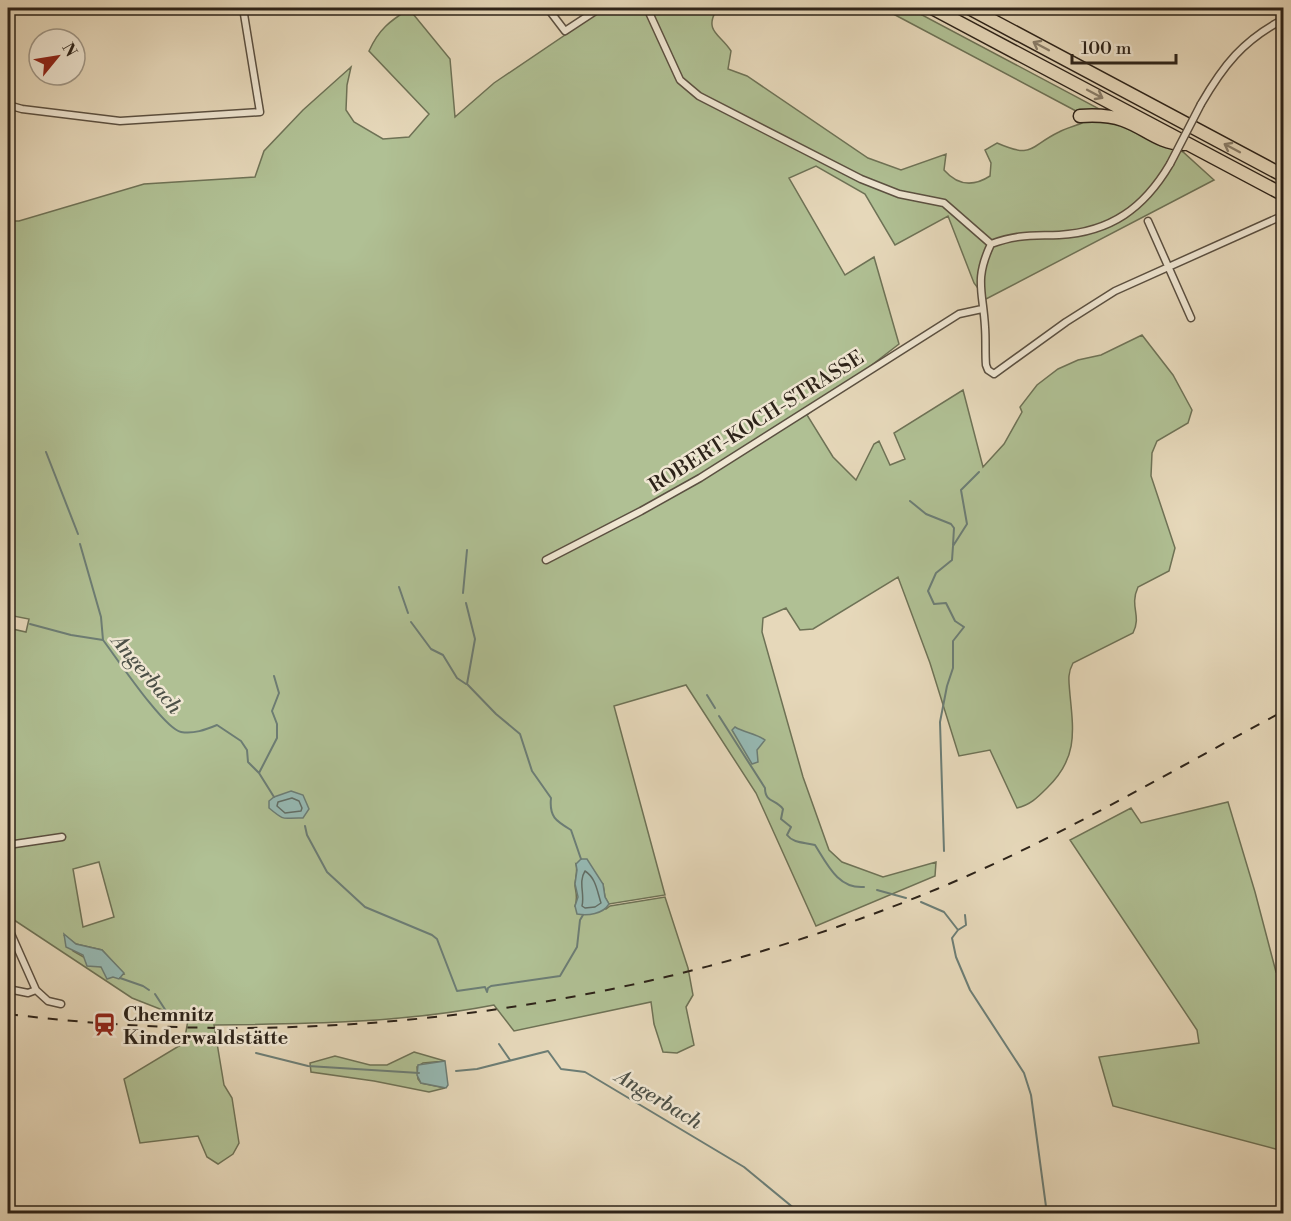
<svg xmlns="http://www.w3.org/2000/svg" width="1291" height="1221" viewBox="0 0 1291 1221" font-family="'Libre Bodoni',serif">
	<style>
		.green { fill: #b0c094; stroke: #6e7256; stroke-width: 1.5; fill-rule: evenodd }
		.water { fill: #96b9b3; stroke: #6c7d75; stroke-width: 1.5 }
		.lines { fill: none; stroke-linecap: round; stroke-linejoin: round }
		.shore { stroke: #626e66; stroke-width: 1.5 }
		.stream { stroke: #6c7d75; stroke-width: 2 }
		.street-casing { stroke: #5b5041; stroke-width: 9 }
		.highway-casing { stroke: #2d2319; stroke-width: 15 }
		.street { stroke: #efe6d2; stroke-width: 6 }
		.highway { stroke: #e6d8ba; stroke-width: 12 }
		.rail { stroke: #2d2319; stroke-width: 2; stroke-dasharray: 10 10; stroke-linecap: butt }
		.street-bridge-casing { stroke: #5b5041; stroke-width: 9; stroke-linecap: butt }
		.street-bridge { stroke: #efe6d2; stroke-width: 6 }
		.oneway { stroke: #8a7e6a }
		.labels { text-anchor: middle; stroke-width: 5; stroke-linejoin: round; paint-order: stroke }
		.street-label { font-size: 20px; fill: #2d2319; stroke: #efe6d2 }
		.poi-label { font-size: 20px; font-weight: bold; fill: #2d2319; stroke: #efe6d2; text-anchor: start }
		.water-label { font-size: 21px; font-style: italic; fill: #4c5047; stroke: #efe6d2 }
	</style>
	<rect width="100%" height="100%" fill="#e6d8ba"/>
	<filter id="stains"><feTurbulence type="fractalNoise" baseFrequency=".00333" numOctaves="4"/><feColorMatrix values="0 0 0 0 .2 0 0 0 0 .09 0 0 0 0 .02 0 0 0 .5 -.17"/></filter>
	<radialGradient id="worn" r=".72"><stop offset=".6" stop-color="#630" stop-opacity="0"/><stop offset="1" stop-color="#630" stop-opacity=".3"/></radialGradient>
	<!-- green -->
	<path class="green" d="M605,8H715L716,11C704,31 721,35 731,51L728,69L747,76L868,158L901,170L946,154L944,170C958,186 973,187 990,176L991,163L985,150L997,143C1034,159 1028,147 1059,132C1066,128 1075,126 1082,123L1084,118L1123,123L1183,152L1214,180L986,299L974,283L948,216L895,245L865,194L816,166L789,178L845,275L874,257L899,344L807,415L833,457L856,480L874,444L879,441L890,465L905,459L894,433L963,390L983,467L1004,444L1022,412L1020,407L1037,385L1058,369L1078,360L1101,355L1142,335L1173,375L1192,410L1188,423L1157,441L1152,453L1151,476L1175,548L1169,571L1138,587C1129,607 1142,615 1133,633L1073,663C1067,674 1069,682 1070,695C1074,734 1077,759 1047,788C1037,798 1030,805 1017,808L990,750L959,756L930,663L898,577L813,629L800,630L786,608L763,618L762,632L803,777L829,850L842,862L883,877L936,862L935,876L816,926L756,793L686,685L614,706L665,895L609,904L605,897L603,884L576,864C578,872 575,878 575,886C576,894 578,898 575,906L606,909L610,906L665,897L688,968L693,995L686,1007L694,1045L677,1053L663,1052L654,1024L651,1002L514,1031L494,1005C402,1023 307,1024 214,1025L224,1085L232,1098L239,1143L233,1154L218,1164L207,1157L198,1136L140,1143L124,1079L184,1043L188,1020L132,998L8,916V628L26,632L29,619L8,615V221H19L144,184L255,177L264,151L303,110L351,67L347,85L346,110L354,122L383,139L409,137L429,114L369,51C379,29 390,21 409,9L450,59L455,117L494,83ZM99,862L114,917L83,927L73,869ZM64,935L76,944L102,950L124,974L113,977L101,967L73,951Z
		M882,8H909L1105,112L1081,113L1076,111Z
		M1228,802L1255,892L1276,972L1283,973V1151L1113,1106L1099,1057L1199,1043L1197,1030L1070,840L1131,808L1141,823Z
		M414,1052L445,1061L423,1063L417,1067L418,1079L421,1083L445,1088L429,1092L374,1081L311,1072L310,1063L335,1056L370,1065H387Z"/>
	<!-- water -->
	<path class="water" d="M735,727C745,733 755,733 765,740L757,750L758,762L752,764L732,730Z
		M291,791L303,795L309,809L303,818C282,817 287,823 269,808V801L274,797Z
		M581,859H587L603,884L605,897L609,904C603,914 588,916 577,914L575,906L578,897L575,884L577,870L576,864Z
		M64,934L76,944L102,950L124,973L119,979L113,977L107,979L101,967L87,966L83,955L66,947Z
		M445,1061L448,1085L446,1088L421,1083L417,1075L418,1065Z"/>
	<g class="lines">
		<!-- shore -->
		<path class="shore" d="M292,798L299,801L302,808L301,811L285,813L277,806L278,802Z
			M585,871C596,878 597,891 601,903L595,907L585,908L582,906C585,894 578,882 585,871Z"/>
		<!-- stream -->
		<path class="stream" d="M46,452L78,534
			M910,501L926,514L951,524L954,528L953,545
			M80,544L101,617L103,640
			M399,587L408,613
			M463,593L467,550
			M466,603L475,639L467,684L496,714L520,734L532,771L551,798C549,817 556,821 571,830L581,859
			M411,622L431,649L443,655L457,678L466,684
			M30,624L71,635L103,640C116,657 164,729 181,732C194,734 205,730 217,725L241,741L247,750L248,762L259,773L274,797
			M707,695L715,708
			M719,716L765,788C765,803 776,799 783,809L781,819L791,827L787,835C794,844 805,842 815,845C827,864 838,889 864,887
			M259,773L277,738V724L272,711L279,693L274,676
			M305,826L307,835L327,872L365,907L432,935L437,939L457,991L485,987L487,992L488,988L491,986L560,976L577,947L580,920L583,915
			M944,851L940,722L947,686L953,668V641L964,627L955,621L946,603L934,604L928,591L936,573L952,560L953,546L967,524L961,490L979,472
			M877,890L906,898
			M921,902L944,912L958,930
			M965,915L966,925L958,930L952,938L956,957L970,990L1024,1073L1031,1095L1047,1214
			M120,978L143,986L149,990
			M155,994L168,1014L210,1018
			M499,1044L510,1060
			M256,1053L308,1066L419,1073
			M456,1071L477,1069L548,1051L561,1069L585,1072L744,1167L801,1214"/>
		<defs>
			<path id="street" d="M143,8L186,10L206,8
				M647,8L680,80L699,96L861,179L899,194L944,203L991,244C1018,234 1032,236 1059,235C1111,232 1144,208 1170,164
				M549,10L565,31L600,8
				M1201,104C1223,66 1243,40 1284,19
				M8,105L22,109L120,121L260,112L243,8
				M1148,221L1191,318
				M991,244C974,280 983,291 985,327C986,340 985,353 986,365L988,370L994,374L1066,322L1115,291L1282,216
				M546,560L641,511L700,478L959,314L982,309
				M8,845L62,837
				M8,927L36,990L28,993L8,989
				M36,990L48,1001L61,1004"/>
			<path id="highway" d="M932,8L1284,195
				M969,8L1284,176
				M1080,116C1095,115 1109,115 1123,120C1146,128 1157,143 1184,144"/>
		</defs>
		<!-- street casing -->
		<use href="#street" class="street-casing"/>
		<!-- highway casing -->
		<use href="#highway" class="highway-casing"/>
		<!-- street -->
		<use href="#street" class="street"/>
		<!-- highway -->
		<use href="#highway" class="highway"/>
		<!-- rail -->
		<path class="rail" d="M8,1014C321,1053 645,1010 937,889C1057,839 1169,772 1284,711"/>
		<defs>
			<path id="street-bridge" d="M1170,164L1201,104"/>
		</defs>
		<!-- street-bridge casing -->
		<use href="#street-bridge" class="street-bridge-casing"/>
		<!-- street-bridge -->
		<use href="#street-bridge" class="street-bridge"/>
	</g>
	<!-- one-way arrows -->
	<defs><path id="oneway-shaft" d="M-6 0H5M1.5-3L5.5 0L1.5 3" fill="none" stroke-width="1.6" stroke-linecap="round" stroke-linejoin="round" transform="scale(1.5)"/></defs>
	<g class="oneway">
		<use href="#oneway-shaft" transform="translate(1041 46) rotate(-152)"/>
		<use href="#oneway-shaft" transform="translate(1095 94) rotate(28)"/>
		<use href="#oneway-shaft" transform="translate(1232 148) rotate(-152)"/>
	</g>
	<!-- icons -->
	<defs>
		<symbol id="station-bare" viewBox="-9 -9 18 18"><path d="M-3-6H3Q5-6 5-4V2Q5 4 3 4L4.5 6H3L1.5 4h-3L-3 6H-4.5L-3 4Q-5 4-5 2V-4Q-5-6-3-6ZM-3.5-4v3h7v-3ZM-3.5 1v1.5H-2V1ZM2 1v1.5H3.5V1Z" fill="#8f2418" stroke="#efe6d2" stroke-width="2.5" paint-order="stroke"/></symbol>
	</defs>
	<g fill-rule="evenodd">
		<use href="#station-bare" x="88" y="1008" width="33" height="33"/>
	</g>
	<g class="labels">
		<!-- street labels -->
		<g class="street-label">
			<text transform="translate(756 421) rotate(-32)" y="7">ROBERT-KOCH-STRASSE</text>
		</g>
		<!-- poi labels -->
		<g class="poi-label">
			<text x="123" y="1021">Chemnitz<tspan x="123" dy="23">Kinderwaldstätte</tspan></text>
		</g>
		<!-- water labels -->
		<g class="water-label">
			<text transform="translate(147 674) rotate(50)" y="7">Angerbach</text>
			<text transform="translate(659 1099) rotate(31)" y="7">Angerbach</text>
		</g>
	</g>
	<!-- margin -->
	<rect width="1291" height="1221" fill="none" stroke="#e6d8ba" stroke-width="30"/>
	<rect x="9" y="9" width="1273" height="1203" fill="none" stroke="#2d2319" stroke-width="3"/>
	<rect x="15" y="15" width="1261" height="1191" fill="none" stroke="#2d2319" stroke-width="1.5"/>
	<!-- north arrow -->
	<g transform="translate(57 57) rotate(60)"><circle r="28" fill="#efe6d2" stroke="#a19888" stroke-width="1.5"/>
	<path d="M0-4.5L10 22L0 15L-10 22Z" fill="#8f2418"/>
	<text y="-9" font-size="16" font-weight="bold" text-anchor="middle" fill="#2d2319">N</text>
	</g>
	<!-- scale -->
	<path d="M1072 54v9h104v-9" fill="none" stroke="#2d2319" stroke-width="3"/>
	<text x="1081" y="54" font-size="18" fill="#2d2319" stroke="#efe6d2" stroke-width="4.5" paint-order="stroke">100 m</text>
	<rect width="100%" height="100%" filter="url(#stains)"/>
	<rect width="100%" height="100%" fill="url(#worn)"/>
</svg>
